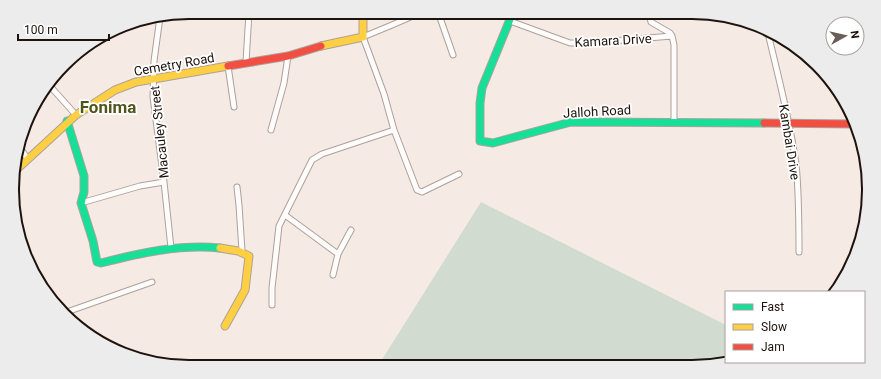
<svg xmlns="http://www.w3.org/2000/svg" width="881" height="379" viewBox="0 0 881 379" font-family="Roboto,sans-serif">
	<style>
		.green { fill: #d2dbcf }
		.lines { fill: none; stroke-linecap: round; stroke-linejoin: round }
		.street-casing { stroke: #aca19b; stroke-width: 7 }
		.fast-casing { stroke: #aca19b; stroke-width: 9 }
		.slow-casing { stroke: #aca19b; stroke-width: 9 }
		.jam-casing { stroke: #aca19b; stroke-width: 9 }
		.street { stroke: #fefcfb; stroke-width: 5 }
		.fast { stroke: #16e098; stroke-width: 7 }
		.slow { stroke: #ffcf43; stroke-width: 7 }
		.jam { stroke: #f24e42; stroke-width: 7 }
		.labels { text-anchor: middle; stroke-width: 3.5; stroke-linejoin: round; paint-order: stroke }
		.street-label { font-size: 13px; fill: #1e120c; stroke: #fff }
		.district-label { font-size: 17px; font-weight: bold; fill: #51551b; stroke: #fff }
		.rim { fill: none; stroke: #1e120c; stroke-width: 2 }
	</style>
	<rect width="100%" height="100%" fill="#f6eae4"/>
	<!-- green -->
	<path class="green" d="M481,202L726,325V362H728L715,365L378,366Z"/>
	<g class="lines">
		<defs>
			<path id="street" d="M422,12L392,25L363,37L384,94L394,130L417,190L422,192L426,190L459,174
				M438,12L453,55
				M648,12L651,22L670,33L672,36L674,45V122
				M160,17L154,61L153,97L164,182L171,248
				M510,21L570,43H588L672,36
				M768,33C778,76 790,120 796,164C799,193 799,223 799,252
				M246,62L249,12
				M228,66L234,107
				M49,85L76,115
				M271,130L284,83L288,56
				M19,146L27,158
				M237,187L239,205L242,251
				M81,203L140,186L164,182
				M285,215L338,254
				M333,275L338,254L351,230
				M272,305V288L279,226L312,160L322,154L394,130
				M64,313L152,282"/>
			<path id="fast" d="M513,12L482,88L480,103V141L493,143L571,122L764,123
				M67,121L84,176V192L81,203L93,241L97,262L101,263C140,253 180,244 220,248"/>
			<path id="slow" d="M321,46L363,37V12
				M15,171L76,115L115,90L136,82L228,66
				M220,248L238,251L249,256L245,290L225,326"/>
			<path id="jam" d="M228,66L288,56L321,46
				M764,123L854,124"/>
		</defs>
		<!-- street casing -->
		<use href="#street" class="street-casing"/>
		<!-- fast casing -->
		<use href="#fast" class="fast-casing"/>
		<!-- slow casing -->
		<use href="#slow" class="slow-casing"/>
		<!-- jam casing -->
		<use href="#jam" class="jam-casing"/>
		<!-- street -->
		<use href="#street" class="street"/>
		<!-- fast -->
		<use href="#fast" class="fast"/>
		<!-- slow -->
		<use href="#slow" class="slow"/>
		<!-- jam -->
		<use href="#jam" class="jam"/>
	</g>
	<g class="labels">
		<!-- street labels -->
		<g class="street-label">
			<text transform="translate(613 40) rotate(-3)" y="5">Kamara Drive</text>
			<text transform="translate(174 64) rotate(-10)" y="5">Cemetry Road</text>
			<text transform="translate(597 111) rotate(-3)" y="5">Jalloh Road</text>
			<text transform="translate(159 132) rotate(-96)" y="5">Macauley Street</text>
			<text transform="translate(790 142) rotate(81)" y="5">Kambai Drive</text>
		</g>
		<!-- district labels -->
		<g class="district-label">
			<text x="108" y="113">Fonima</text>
		</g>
	</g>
	<!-- crop -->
	<path d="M0 0H881V379H0ZM189 19H692A170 170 0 0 1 862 189V190A170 170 0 0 1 692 360H189A170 170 0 0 1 19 190V189A170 170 0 0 1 189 19Z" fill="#edecec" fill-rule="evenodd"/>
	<path class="rim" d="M189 19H692A170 170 0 0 1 862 189V190A170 170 0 0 1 692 360H189A170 170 0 0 1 19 190V189A170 170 0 0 1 189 19Z"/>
	<!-- legend -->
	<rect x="725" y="291" width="140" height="72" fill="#ffffff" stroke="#a5a09e"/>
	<rect x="733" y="304" width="20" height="6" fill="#16e098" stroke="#a5a09e"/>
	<text x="761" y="311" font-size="12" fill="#1e120c">Fast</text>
	<rect x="733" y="324" width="20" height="6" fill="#ffcf43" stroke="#a5a09e"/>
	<text x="761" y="331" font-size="12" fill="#1e120c">Slow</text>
	<rect x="733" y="344" width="20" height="6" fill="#f24e42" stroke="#a5a09e"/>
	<text x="761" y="351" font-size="12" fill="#1e120c">Jam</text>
	<!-- north arrow -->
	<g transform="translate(845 36) rotate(82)"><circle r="19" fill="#ffffff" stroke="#a5a09e"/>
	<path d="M0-3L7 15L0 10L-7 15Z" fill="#6a5e58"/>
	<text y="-6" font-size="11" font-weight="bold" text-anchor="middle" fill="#1e120c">N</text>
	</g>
	<!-- scale -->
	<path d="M18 34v6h91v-6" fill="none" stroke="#1e120c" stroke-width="2"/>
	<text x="24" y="34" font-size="12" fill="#1e120c" stroke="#ffffff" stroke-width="3" paint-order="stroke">100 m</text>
</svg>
